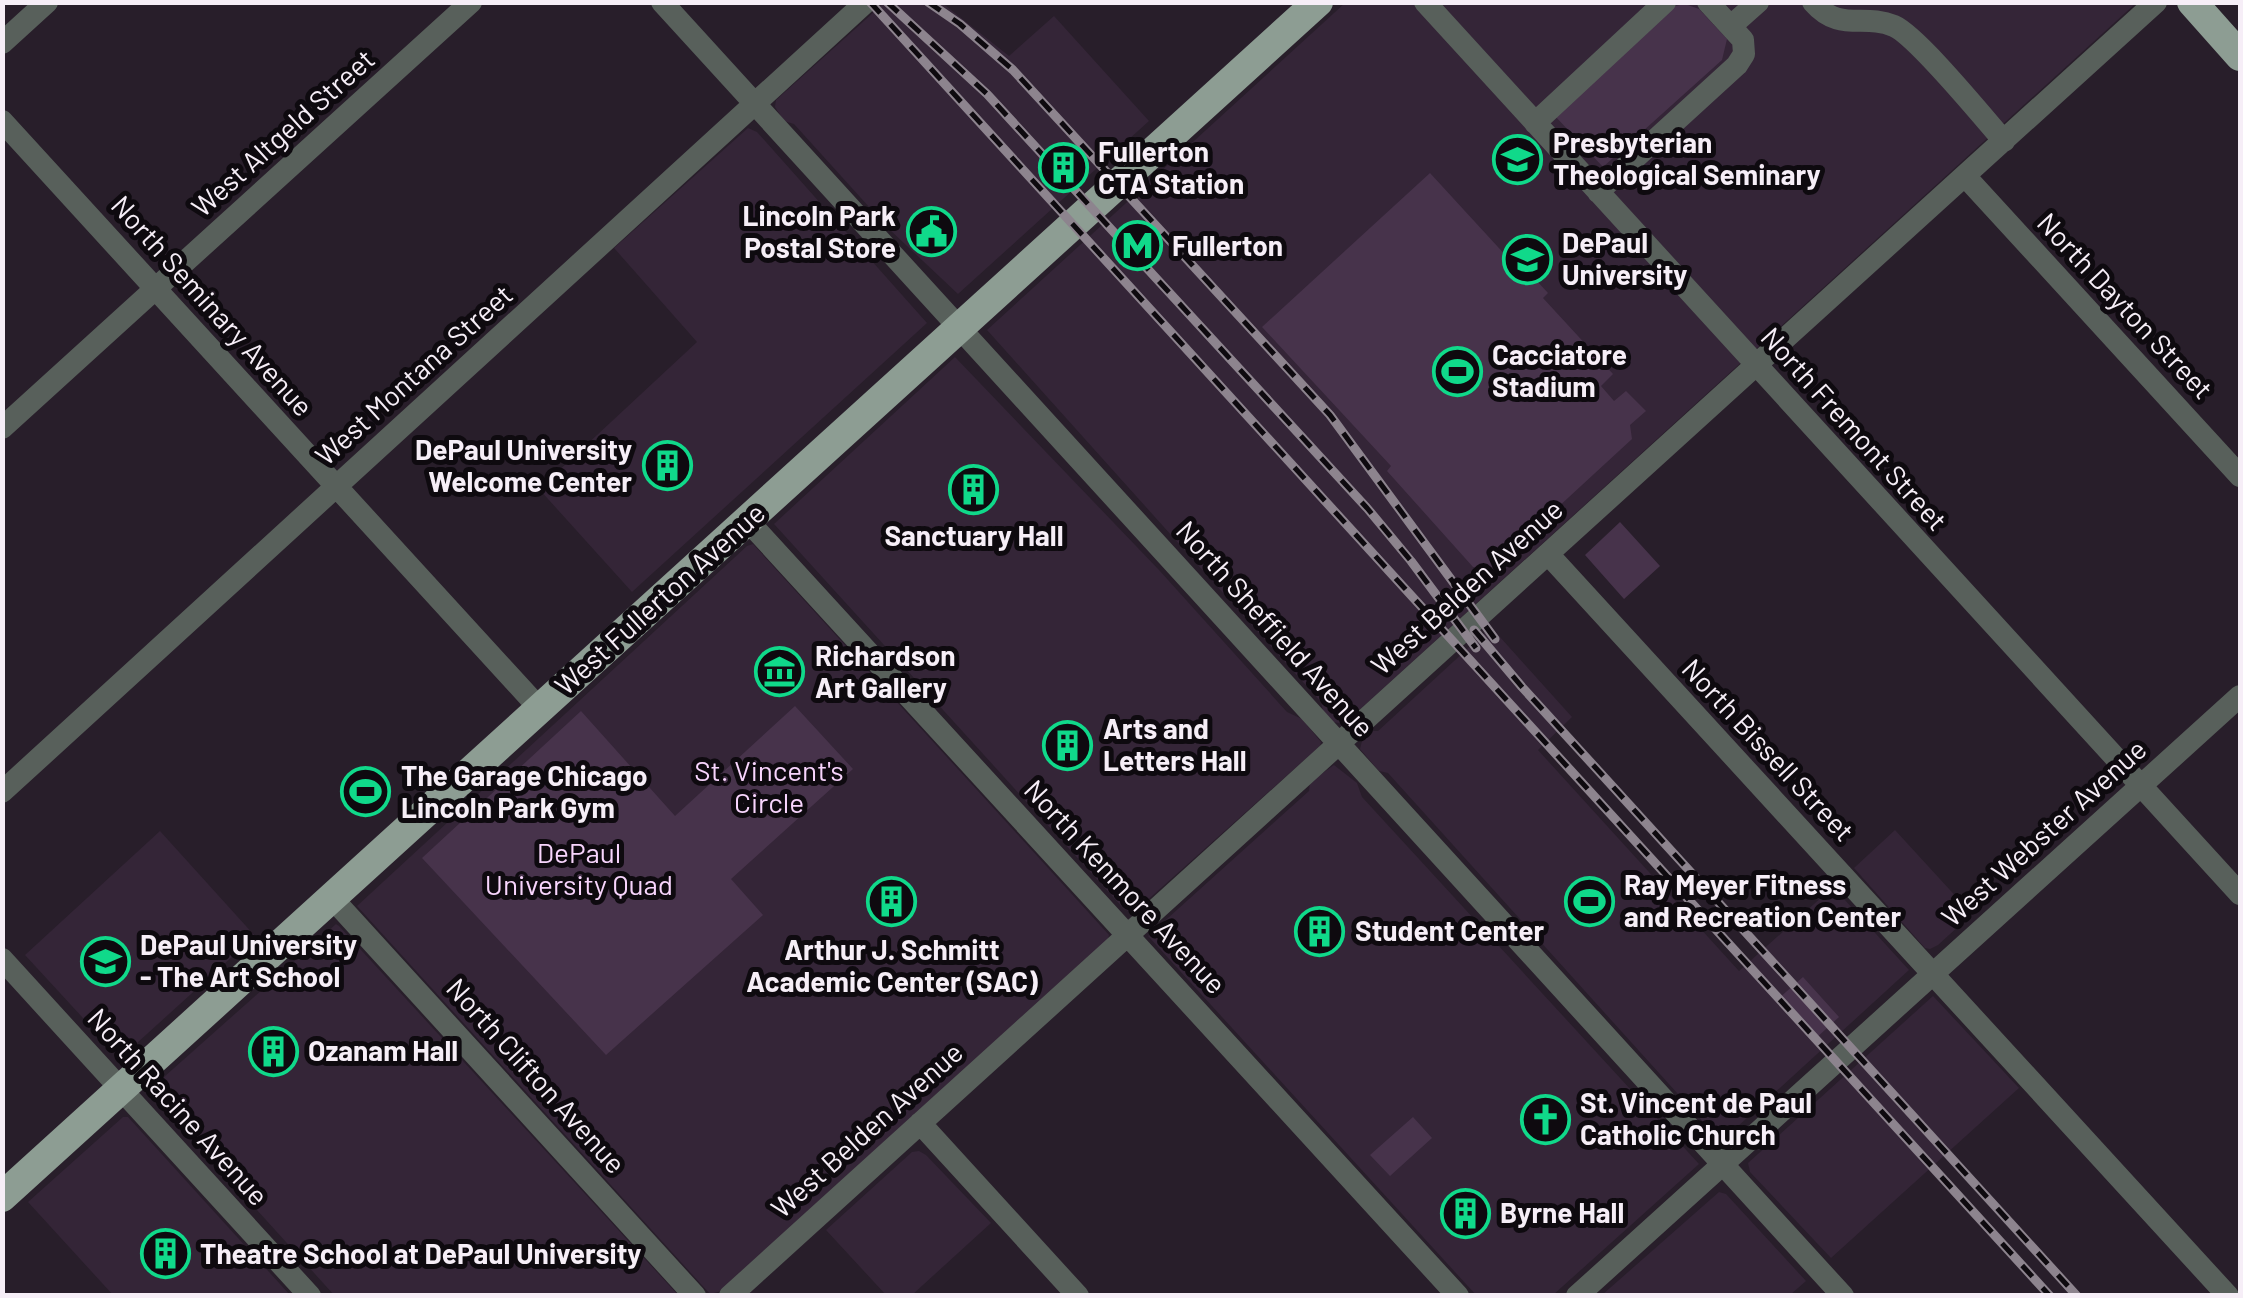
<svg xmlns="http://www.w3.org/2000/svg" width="2243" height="1298" viewBox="0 0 2243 1298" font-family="Barlow,sans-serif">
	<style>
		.built { fill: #342537 }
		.green { fill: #47334b }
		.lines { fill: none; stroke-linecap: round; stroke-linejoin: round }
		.minor { stroke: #58605b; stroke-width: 22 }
		.major { stroke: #8d9d93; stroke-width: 30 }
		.rail-casing { stroke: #8d848e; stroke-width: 9 }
		.rail { stroke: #0e0a0f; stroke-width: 5; stroke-dasharray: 15; stroke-linecap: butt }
		.labels { text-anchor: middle; stroke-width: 10; stroke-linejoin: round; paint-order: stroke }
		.street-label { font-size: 28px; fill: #f6eef7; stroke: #0e0a0f }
		.poi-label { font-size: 28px; font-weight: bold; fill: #f6eef7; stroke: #0e0a0f; text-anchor: start }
		.park-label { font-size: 28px; fill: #f8d5fd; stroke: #0e0a0f }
	</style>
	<rect width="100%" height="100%" fill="#281e2a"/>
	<!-- built -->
	<path class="built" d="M941,2L1009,56L1054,16L1149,121L958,294L889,229L794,124L784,121L775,107L776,100L884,3Z
		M1345,3H2136L1344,724L1333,722L1323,711L1321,702L987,330Z
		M748,128L757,132L927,323L632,592L539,489L697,342L614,248Z
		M955,357L1159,570L1287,712L1302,719L1321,742L1320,746L1133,913L1124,909L774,524Z
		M753,544L1109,935L1108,939L722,1291L710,1294L357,906L747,546Z
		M1491,627L1572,717L1538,750L1739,971L1833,887L1909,970L1724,1139L1715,1135L1388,773L1379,771L1360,749L1363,737L1369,731H1378Z
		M1334,765L1357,783L1362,797L1699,1164L1553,1295H1476L1148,936L1309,791L1310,782Z
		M1895,830L1972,914L1938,945L1930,949L1925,948L1854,868Z
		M160,831L255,936L126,1053L117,1055L25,955Z
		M336,924L339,926L678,1295H334L151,1093L155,1085Z
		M1933,996L2019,1088L1831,1258L1750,1172L1748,1163Z
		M123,1117H128L290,1295H113L28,1202Z
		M919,1151L926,1155L991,1223L912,1295H886L826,1230L912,1152Z
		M1719,1192L1726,1194L1806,1281L1790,1295H1602Z"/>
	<!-- green -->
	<path class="green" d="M1685,4L1699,9L1727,39L1722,60L1603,167L1554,115L1675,6Z
		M1430,173L1520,271L1525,268L1548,293L1543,298L1613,374L1601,386L1614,401L1626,391L1646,411L1630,425L1632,439L1493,567H1473L1387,471L1391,466L1262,327Z
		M1620,522L1660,566L1624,599L1585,555Z
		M795,706L853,769L731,879L763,915L606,1055L422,858L581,711L675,816Z
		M1803,977L1839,1017L1814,1040L1777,1000Z
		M1413,1117L1432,1138L1390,1176L1370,1155Z"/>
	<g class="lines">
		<!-- minor -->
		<path class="minor" d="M662,2L1843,1296
			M1425,2L2240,894
			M1813,2C1840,33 1863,13 1894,26C1917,36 1983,117 2004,141
			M1731,26L1758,2
			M2,43L47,2
			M2,121L540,709
			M1535,123L1665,2
			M1965,176L2240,476
			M1598,192L1737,65L1744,54L1743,40L1708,2
			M2,428L471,2
			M747,520L1458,1296
			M1548,554L2228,1296
			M2,792L866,2
			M332,898L695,1296
			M2,959L310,1296
			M920,1123L1078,1296
			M730,1296L2156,2
			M1577,1296L2240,696"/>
		<!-- major -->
		<path class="major" d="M2192,2L2240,56
			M2,1197L1318,2"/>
		<defs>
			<path id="rail" d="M870,2L2050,1296
				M887,2L987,94L1367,508L1411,561L1476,648
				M928,2L960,24L1013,70L1330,415L1495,639
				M1474,630L1522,687L2077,1296"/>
		</defs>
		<!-- rail casing -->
		<use href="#rail" class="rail-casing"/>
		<!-- rail -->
		<use href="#rail" class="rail"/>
	</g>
	<!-- icons -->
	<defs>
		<symbol id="school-ring" viewBox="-11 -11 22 22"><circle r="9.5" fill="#0e0a0f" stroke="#10d98a" stroke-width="1.5"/><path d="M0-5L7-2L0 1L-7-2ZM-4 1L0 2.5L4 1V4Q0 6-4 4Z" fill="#10d98a"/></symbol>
		<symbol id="building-ring" viewBox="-11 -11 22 22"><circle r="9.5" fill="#0e0a0f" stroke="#10d98a" stroke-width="1.5"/><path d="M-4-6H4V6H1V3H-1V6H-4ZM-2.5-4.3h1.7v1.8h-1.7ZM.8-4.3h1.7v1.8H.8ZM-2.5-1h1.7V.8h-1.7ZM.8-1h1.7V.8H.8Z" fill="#10d98a"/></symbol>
		<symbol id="civic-ring" viewBox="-11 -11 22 22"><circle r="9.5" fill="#0e0a0f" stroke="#10d98a" stroke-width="1.5"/><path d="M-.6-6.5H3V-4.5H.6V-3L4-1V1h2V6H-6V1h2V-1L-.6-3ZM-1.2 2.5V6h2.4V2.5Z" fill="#10d98a"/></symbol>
		<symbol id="metro-ring" viewBox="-11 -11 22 22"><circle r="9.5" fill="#0e0a0f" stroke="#10d98a" stroke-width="1.5"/><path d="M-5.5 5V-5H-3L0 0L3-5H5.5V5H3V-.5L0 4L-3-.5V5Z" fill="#10d98a"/></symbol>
		<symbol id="university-ring" viewBox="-11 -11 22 22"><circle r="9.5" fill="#0e0a0f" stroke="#10d98a" stroke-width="1.5"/><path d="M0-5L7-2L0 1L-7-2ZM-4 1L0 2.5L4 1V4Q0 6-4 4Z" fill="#10d98a"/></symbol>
		<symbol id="stadium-ring" viewBox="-11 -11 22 22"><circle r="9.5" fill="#0e0a0f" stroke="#10d98a" stroke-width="1.5"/><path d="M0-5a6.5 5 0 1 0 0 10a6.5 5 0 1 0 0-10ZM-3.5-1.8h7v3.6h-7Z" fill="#10d98a"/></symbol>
		<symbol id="museum-ring" viewBox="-11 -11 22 22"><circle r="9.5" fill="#0e0a0f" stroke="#10d98a" stroke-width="1.5"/><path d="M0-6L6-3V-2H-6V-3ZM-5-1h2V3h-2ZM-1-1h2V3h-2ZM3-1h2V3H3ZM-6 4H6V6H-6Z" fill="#10d98a"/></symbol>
		<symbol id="church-ring" viewBox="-11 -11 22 22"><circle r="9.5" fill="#0e0a0f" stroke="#10d98a" stroke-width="1.5"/><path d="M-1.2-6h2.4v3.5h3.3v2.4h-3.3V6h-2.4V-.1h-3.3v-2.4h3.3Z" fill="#10d98a"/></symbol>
	</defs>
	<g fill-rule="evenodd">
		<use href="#school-ring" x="1490" y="132" width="55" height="55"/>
		<use href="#building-ring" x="1036" y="140" width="55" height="55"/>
		<use href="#civic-ring" x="904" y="204" width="55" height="55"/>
		<use href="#metro-ring" x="1110" y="218" width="55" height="55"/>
		<use href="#university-ring" x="1500" y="232" width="55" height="55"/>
		<use href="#stadium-ring" x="1430" y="344" width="55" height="55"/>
		<use href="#building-ring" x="640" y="438" width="55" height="55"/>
		<use href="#building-ring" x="946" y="462" width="55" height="55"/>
		<use href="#museum-ring" x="752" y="644" width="55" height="55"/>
		<use href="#building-ring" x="1040" y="718" width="55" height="55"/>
		<use href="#stadium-ring" x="338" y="764" width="55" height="55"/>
		<use href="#stadium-ring" x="1562" y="874" width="55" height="55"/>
		<use href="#building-ring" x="864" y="874" width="55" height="55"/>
		<use href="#building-ring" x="1292" y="904" width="55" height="55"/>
		<use href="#university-ring" x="78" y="934" width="55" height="55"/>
		<use href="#building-ring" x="246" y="1024" width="55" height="55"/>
		<use href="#church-ring" x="1518" y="1092" width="55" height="55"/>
		<use href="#building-ring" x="1438" y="1186" width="55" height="55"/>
		<use href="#building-ring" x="138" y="1226" width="55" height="55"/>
	</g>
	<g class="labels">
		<!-- street labels -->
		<g class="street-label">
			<text transform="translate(283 133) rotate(-42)" y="10">West Altgeld Street</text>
			<text transform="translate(212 306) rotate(48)" y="10">North Seminary Avenue</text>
			<text transform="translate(2125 306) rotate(47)" y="10">North Dayton Street</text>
			<text transform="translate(414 375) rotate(-42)" y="10">West Montana Street</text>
			<text transform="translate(1854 429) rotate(48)" y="10">North Fremont Street</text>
			<text transform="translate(1467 587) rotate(-42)" y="10">West Belden Avenue</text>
			<text transform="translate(660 599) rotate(-42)" y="10">West Fullerton Avenue</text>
			<text transform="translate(1275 629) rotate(48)" y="10">North Sheffield Avenue</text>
			<text transform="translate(1768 750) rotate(47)" y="10">North Bissell Street</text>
			<text transform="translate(2044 833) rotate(-42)" y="10">West Webster Avenue</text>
			<text transform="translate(1125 887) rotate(47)" y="10">North Kenmore Avenue</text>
			<text transform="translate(536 1076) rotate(48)" y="10">North Clifton Avenue</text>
			<text transform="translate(178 1107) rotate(48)" y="10">North Racine Avenue</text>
			<text transform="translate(867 1130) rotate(-42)" y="10">West Belden Avenue</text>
		</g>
		<!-- poi labels -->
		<g class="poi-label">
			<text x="1553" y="153">Presbyterian<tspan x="1553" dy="32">Theological Seminary</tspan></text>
			<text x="1098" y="162">Fullerton<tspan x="1098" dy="32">CTA Station</tspan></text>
			<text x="896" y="226" text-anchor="end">Lincoln Park<tspan x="896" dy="32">Postal Store</tspan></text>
			<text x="1562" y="253">DePaul<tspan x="1562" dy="32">University</tspan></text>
			<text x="1172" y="256">Fullerton</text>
			<text x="1492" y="365">Cacciatore<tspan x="1492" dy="32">Stadium</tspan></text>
			<text x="632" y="460" text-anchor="end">DePaul University<tspan x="632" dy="32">Welcome Center</tspan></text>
			<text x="974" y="546" text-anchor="middle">Sanctuary Hall</text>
			<text x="815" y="666">Richardson<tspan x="815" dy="32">Art Gallery</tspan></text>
			<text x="1103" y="739">Arts and<tspan x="1103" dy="32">Letters Hall</tspan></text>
			<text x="401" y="786">The Garage Chicago<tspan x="401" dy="32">Lincoln Park Gym</tspan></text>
			<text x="1624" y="895">Ray Meyer Fitness<tspan x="1624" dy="32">and Recreation Center</tspan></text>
			<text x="1355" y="941">Student Center</text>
			<text x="140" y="955">DePaul University<tspan x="140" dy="32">- The Art School</tspan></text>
			<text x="892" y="960" text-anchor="middle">Arthur J. Schmitt<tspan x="892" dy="32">Academic Center (SAC)</tspan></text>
			<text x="308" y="1061">Ozanam Hall</text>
			<text x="1580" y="1113">St. Vincent de Paul<tspan x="1580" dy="32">Catholic Church</tspan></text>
			<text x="1500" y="1223">Byrne Hall</text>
			<text x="200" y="1264">Theatre School at DePaul University</text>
		</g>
		<!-- park labels -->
		<g class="park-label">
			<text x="769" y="781">St. Vincent's<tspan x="769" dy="32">Circle</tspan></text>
			<text x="579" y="863">DePaul<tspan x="579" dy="32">University Quad</tspan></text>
		</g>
	</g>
	<!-- border -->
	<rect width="2243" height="1298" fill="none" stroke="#f6eef7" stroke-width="10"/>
</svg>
